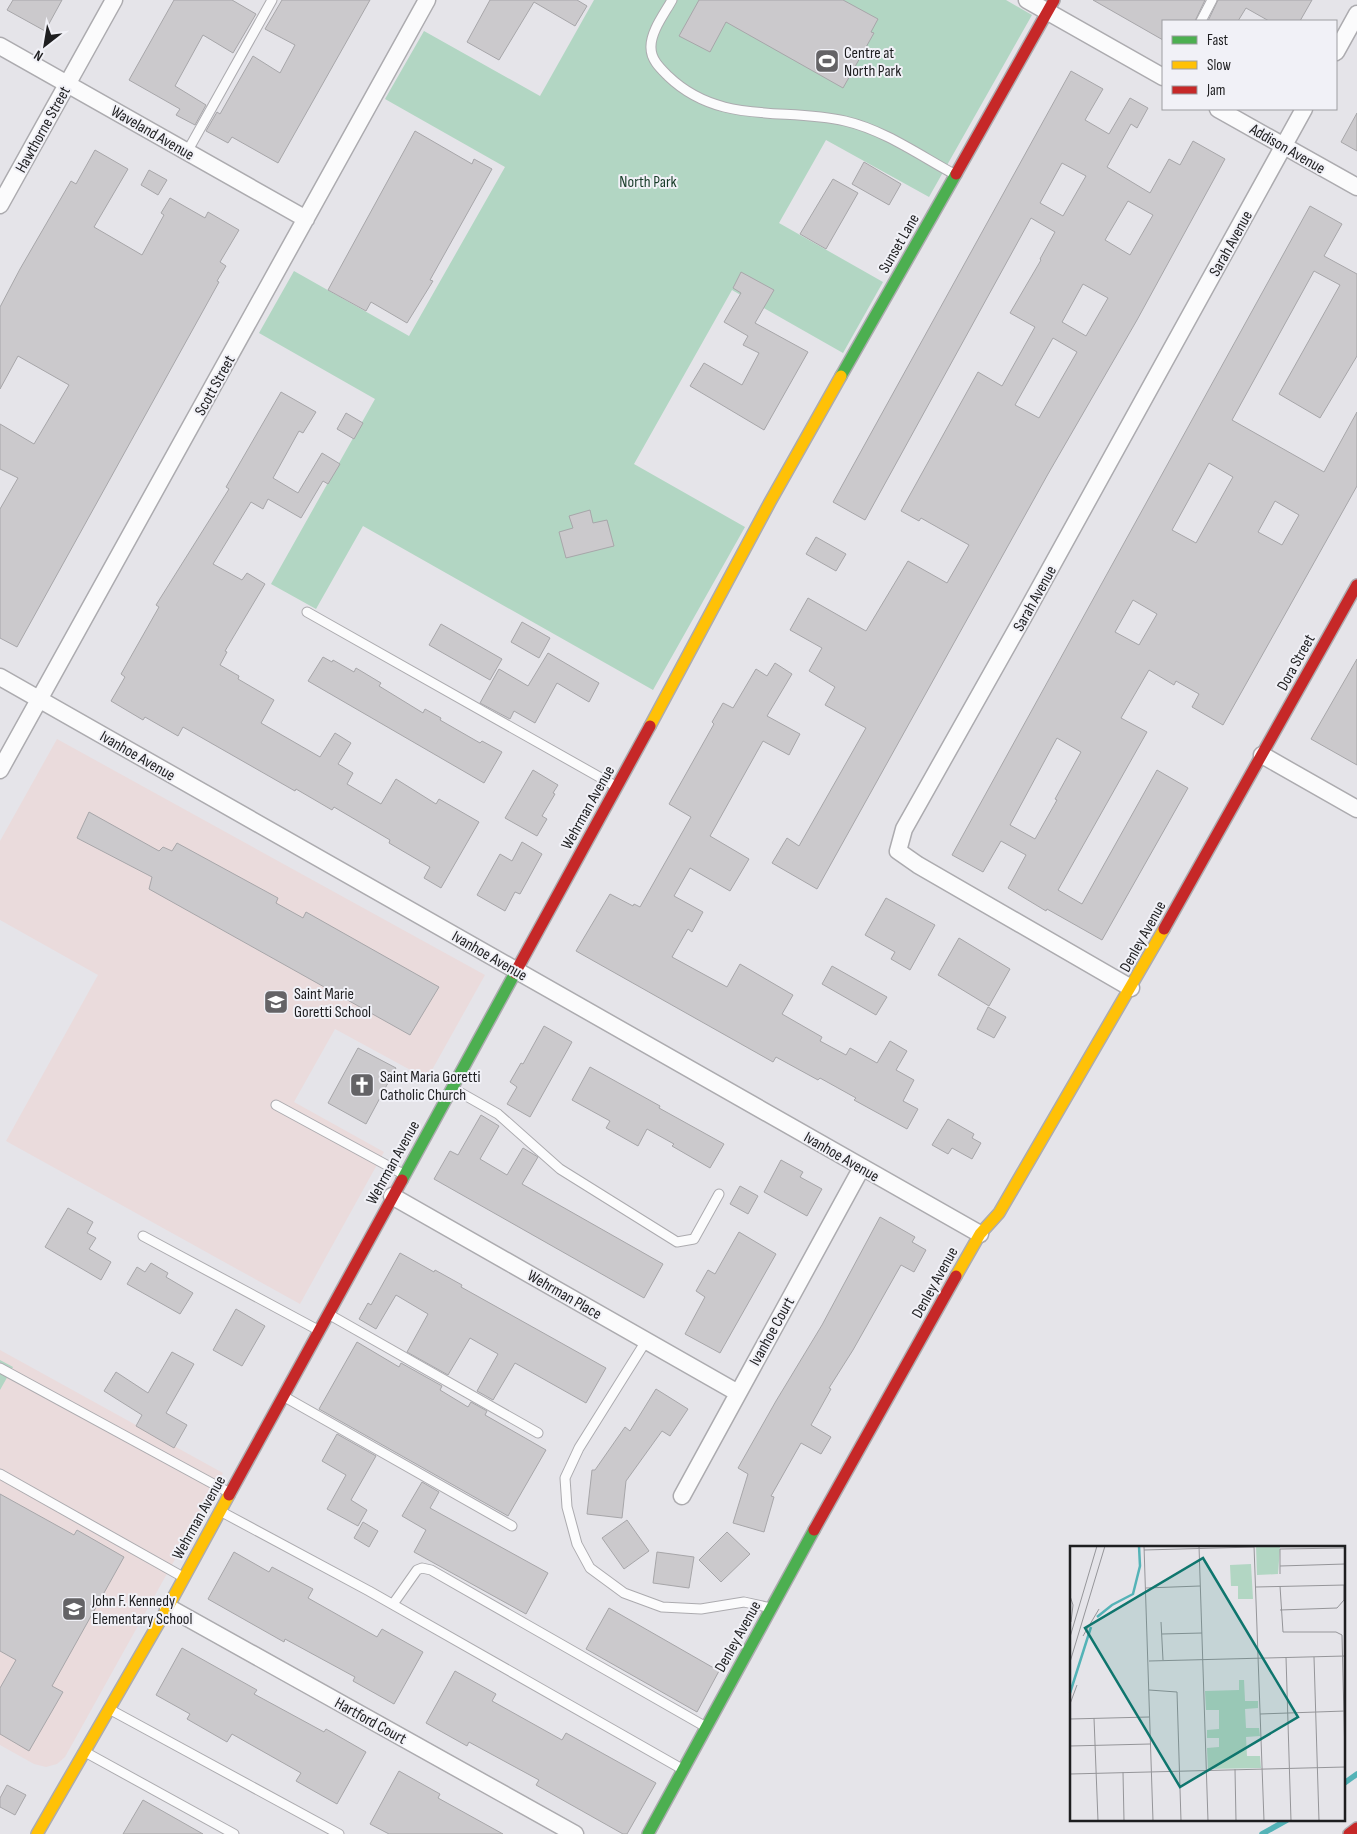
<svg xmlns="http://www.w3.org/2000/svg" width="1357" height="1834" viewBox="0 0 1357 1834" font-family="'Sofia Sans Condensed',sans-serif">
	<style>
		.education { fill: #eadbdc }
		.green { fill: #b2d6c3 }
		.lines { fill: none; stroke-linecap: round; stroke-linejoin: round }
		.stream { stroke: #54b3b7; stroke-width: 5.5 }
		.building { fill: #cbc9cc; stroke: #a7a6a9; fill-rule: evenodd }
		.lane-casing { stroke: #acabaf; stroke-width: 11 }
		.street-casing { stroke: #acabaf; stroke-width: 19 }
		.fast-casing { stroke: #acabaf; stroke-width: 14 }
		.slow-casing { stroke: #acabaf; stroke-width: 14 }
		.jam-casing { stroke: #acabaf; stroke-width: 14 }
		.lane { stroke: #fbfbfc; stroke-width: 9 }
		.street { stroke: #fbfbfc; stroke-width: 16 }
		.fast { stroke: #4caf50; stroke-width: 11 }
		.slow { stroke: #ffc107; stroke-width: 11 }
		.jam { stroke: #c62828; stroke-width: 11 }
		.labels { text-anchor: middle; stroke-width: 4; stroke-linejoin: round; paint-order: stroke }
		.poi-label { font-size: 16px; fill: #1e1e20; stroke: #f1f1f7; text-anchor: start }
		.street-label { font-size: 16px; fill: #1e1e20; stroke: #f1f1f7 }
		.park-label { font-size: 16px; fill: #183c29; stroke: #f1f1f7 }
		.inset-river { fill: none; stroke: #54b3b7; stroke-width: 2.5 }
		.inset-road { fill: none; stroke: #959599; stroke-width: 1 }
		.view { fill: #0f766e; fill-opacity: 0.15; stroke: #0f766e; stroke-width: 2.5 }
		.inset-edge { fill: none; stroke: #1e1e20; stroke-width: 2.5 }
	</style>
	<rect width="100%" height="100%" fill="#e5e4e9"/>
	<!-- education -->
	<path class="education" d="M57,739L485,975L427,1079L335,1029L294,1102L384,1152L300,1304L6,1141L98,975L0,920V841Z
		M0,1350L223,1473L65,1757L57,1764L46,1767L34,1764L0,1745Z"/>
	<!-- green -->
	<path class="green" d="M594,0H1006L1032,15L929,197L826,140L779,223L883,282L843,353L732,290L634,464L745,527L653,690L363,526L316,609L271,584L375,399L259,333L294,271L409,336L505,167L385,99L424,31L540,96Z
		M0,1360L13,1367L0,1390Z"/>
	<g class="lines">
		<!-- stream -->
		<path class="stream" d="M1343,1784L1357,1774
			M1262,1834L1287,1820"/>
	</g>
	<!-- building -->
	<path class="building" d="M13,0H62L45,31L7,10Z
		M174,0H232L256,14L233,53L203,35L175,86L206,105L195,125L176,115L180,109L129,80Z
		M282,0H370L278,163L232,137L228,143L206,131L217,112L220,114L253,56L280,73L295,45L265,29Z
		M490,0H577L587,6L575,26L534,2L499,60L467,42Z
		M699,0H843L878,19L871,32L874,33L843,88L726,22L710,52L679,36Z
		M1093,0H1205L1195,21H1163V40Z
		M1218,0H1312L1300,21H1269L1246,8L1238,21H1208Z
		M1071,71L1103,89L1085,120L1109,134L1130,98L1148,108L1137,128L1131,124L1107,167L1150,193L1169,159L1180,165L1193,141L1225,159L1137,320L1048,474L817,889L772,863L787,838L799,846L866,728L825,705L835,687L809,671L822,648L790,630L808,598L866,631L908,561L947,583L969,545L921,518L919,521L901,511L978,372L1002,386L1035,327L1010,313L1041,260L1040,259L1055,232L1031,218L865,520L833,502ZM1062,163L1086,176L1063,216L1040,203ZM1128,201L1153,215L1130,255L1105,240ZM1083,284L1108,298L1086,336L1062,322ZM1053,338L1077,352L1039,418L1015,405Z
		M1357,113V151L1341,142Z
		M415,131L472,164L474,159L492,169L430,280L433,281L407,323L371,302L366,311L328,290Z
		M95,150L128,169L94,227L142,255L164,215L161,213L170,198L205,218L208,212L239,230L220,262L226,266L217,281L219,282L17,647L0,638V509L18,478L0,469V424L34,444L69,385L18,356L0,389V307L20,269L71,181L76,184Z
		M864,162L901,184L889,205L852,184Z
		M149,170L167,180L158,195L141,185Z
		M833,179L858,193L826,249L800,234Z
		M1310,206L1342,224L1324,256L1357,274V356L1320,418L1279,394L1340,285L1314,271L1232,420L1324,472L1357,412V486L1223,725L1192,707L1199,694L1176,681L1174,685L1149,670L1121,718L1147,732L1058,890L1082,904L1157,770L1188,788L1102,940L1047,909L1046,911L1008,888L1026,855L1001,841L983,872L952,855ZM1209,463L1233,477L1196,543L1172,530ZM1275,501L1299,515L1282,545L1258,532ZM1133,600L1157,614L1139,645L1115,632ZM1057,738L1081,752L1055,799L1057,800L1035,839L1010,825Z
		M741,272L774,290L755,323L808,352L764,430L690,386L704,363L742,385L759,353L743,345L748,336L724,322L741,293L733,288Z
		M281,392L316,412L303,433L299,431L273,478L298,493L322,453L340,464L328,484L323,481L301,518L268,499L263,509L251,502L213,564L242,580L247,573L265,584L225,651L227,652L220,665L239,676L238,679L274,700L261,723L320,757L335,733L351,743L338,764L353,773L347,784L381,804L396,779L436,804L439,799L479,822L441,888L424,878L430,867L389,843L390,840L334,807L332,810L296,789L295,791L183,727L178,736L145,717L143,720L111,701L125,677L121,674L159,607L156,605L229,489L226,487Z
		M346,413L363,423L354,439L337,429Z
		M590,510L593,523L607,520L614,546L566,558L559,532L573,528L569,516Z
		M816,537L846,554L836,571L806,554Z
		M522,622L550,638L539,658L511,642Z
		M441,624L502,659L490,680L429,645Z
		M548,653L599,683L589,702L557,683L535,723L514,711L510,719L480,703L499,669L528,686Z
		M323,657L332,662L333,660L354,672L356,668L381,683L379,686L423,713L425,709L441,718L440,720L480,743L482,741L502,752L484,783L308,681Z
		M1357,659V765L1311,739Z
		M775,663L792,674L767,716L800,734L789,755L763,741L710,836L749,859L730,891L690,868L674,896L703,912L692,932L688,929L672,957L727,987L740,964L793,995L782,1014L822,1037L820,1041L846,1055L850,1048L877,1063L890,1041L907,1051L896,1070L914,1080L903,1101L918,1109L907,1129L854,1100L856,1098L820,1078L818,1080L776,1057L773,1062L576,951L610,894L633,906L634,904L640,907L691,817L669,804L714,724L712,722L723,703L733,708L756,669L767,676Z
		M533,770L558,785L553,793L555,794L542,816L547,819L537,836L505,818Z
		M89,812L159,851L163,847L172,851L177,843L278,898L276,903L303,918L306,912L439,987L410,1035L149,889L152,877L77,838Z
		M522,842L542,854L520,894L515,892L505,911L477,895L500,854L512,861Z
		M886,898L935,925L910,970L891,959L895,952L865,935Z
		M959,938L1010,969L989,1006L938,975Z
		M832,966L887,997L876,1015L822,984Z
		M988,1007L1006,1017L994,1038L977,1029Z
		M544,1026L572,1042L530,1117L507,1104L517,1087L510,1082L521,1063L523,1064Z
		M358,1048L396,1068L366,1124L328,1103Z
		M590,1067L660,1106L659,1108L724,1144L710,1168L672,1146L674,1144L647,1129L638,1146L606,1128L610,1121L572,1100Z
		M481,1115L499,1126L480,1159L507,1175L523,1148L538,1157L522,1184L663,1264L644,1298L434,1179L450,1151L458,1155Z
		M948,1119L974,1134L972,1138L981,1143L972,1159L952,1148L948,1154L932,1145Z
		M781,1160L803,1172L800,1177L822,1189L807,1216L764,1192Z
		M740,1186L758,1196L748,1214L730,1204Z
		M68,1208L93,1222L87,1233L96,1238L89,1249L111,1262L101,1280L45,1247Z
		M880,1217L915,1237L912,1242L926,1250L914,1272L901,1265L853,1350L829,1388L831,1389L811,1425L831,1437L821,1454L801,1443L771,1496L774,1497L764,1532L733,1523L748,1474L738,1468L776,1401L822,1325Z
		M739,1232L776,1254L720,1353L685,1334L705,1297L696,1291L708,1270L715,1274Z
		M400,1253L434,1272L435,1270L462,1285L461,1287L606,1368L586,1403L515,1363L493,1400L477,1391L498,1354L470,1338L448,1375L407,1352L428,1314L396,1295L376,1329L359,1319L368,1303L371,1305Z
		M151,1263L168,1273L166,1277L193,1293L180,1314L127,1284L137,1267L145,1272Z
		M236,1309L265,1326L242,1366L213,1350Z
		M357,1342L399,1367L401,1363L442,1386L440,1390L468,1407L471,1402L487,1411L485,1415L546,1450L508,1516L319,1409Z
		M172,1352L194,1364L166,1413L187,1425L174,1448L136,1426L142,1415L104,1391L116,1372L148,1393Z
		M656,1389L688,1409L670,1436L662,1431L626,1481L622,1518L587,1514L592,1470H595L625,1427L630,1431Z
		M337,1434L376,1456L351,1500L367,1510L358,1526L327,1509L346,1475L322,1461Z
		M422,1482L439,1492L430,1508L548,1573L526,1614L414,1552L426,1530L402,1516Z
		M0,1494L74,1535L77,1530L124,1557L52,1686L63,1692L29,1751L0,1734V1688L16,1660L0,1651Z
		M627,1520L649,1551L624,1569L602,1538Z
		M363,1522L378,1531L369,1547L354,1538Z
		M727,1532L750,1554L721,1582L699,1560Z
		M234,1552L269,1572L272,1567L313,1589L308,1598L377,1637L382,1629L423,1652L394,1704L353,1681L355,1677L285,1639L284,1642L208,1599Z
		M657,1552L694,1557L689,1588L653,1583Z
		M609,1608L719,1671L697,1712L586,1649Z
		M182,1648L257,1690L254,1694L324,1732L326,1729L366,1752L337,1804L296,1781L301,1773L232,1734L227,1742L187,1719L190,1714L156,1695Z
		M455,1671L496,1694L492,1701L562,1740L566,1733L656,1783L627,1834H623L536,1785L539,1780L469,1742L467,1746L426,1723Z
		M399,1771L440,1794L438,1798L503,1834H389L370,1824Z
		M7,1785L26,1795L15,1815L0,1807V1798Z
		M143,1800L203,1834H123Z"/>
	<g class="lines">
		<defs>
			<path id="lane" d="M672,0C665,13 650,32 651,48C651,60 661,69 668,76C720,126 784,107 845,121C884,130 919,155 954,174
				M1201,21L1212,0
				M187,152L272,0
				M307,612L617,787
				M454,1089L498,1114L560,1169L677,1242L694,1239L719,1194
				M276,1105L403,1174
				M143,1236L318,1330
				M330,1315L538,1433
				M646,1341L579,1448L565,1478L567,1507L577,1544L590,1568L624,1593L662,1607L701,1609L744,1602L771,1608
				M0,1368L230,1493
				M283,1396L512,1526
				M0,1474L183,1577
				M220,1511L369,1591L682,1769
				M393,1604L417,1570L422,1568L431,1570L706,1727
				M109,1709L339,1834
				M85,1752L234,1834"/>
			<path id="street" d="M1027,0L1163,77
				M0,46L306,219
				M1336,52L1357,14
				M1218,109L1357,187
				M0,205L114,0
				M0,677L980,1234
				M1262,755L1357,809
				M0,770L427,0
				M1131,988L918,865L898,851L904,829L1024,616L1304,109
				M392,1196L738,1393
				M682,1496L862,1167
				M168,1607L575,1834"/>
			<path id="fast" d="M841,376L956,174
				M402,1180L515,973
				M648,1834L814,1530"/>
			<path id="slow" d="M650,726L770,502L841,376
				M956,1276L980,1234L999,1213L1164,929
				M37,1834L168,1607L229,1495"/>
			<path id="jam" d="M956,174L1054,0
				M1164,929L1357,585
				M515,973L650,726
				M229,1495L402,1180
				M814,1530L956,1276
				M1349,1834L1357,1828"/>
		</defs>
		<!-- lane casing -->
		<use href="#lane" class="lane-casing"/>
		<!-- street casing -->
		<use href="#street" class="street-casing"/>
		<!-- fast casing -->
		<use href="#fast" class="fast-casing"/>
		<!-- slow casing -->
		<use href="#slow" class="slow-casing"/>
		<!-- jam casing -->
		<use href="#jam" class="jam-casing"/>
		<!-- lane -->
		<use href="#lane" class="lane"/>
		<!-- street -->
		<use href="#street" class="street"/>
		<!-- fast -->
		<use href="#fast" class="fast"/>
		<!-- slow -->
		<use href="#slow" class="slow"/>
		<!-- jam -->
		<use href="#jam" class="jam"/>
	</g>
	<!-- icons -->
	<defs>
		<symbol id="stadium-square" viewBox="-11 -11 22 22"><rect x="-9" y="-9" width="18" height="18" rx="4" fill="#646366" stroke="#f1f1f7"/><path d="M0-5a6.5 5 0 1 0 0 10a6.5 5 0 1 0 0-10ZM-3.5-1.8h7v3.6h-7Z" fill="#fff"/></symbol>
		<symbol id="school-square" viewBox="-11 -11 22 22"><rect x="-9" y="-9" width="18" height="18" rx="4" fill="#646366" stroke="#f1f1f7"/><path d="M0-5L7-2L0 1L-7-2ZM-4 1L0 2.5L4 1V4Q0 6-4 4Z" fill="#fff"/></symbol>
		<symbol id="church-square" viewBox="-11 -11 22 22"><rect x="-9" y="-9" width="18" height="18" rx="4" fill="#646366" stroke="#f1f1f7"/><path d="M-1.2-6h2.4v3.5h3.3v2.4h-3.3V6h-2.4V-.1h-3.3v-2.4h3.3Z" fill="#fff"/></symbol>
	</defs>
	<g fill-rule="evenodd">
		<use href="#stadium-square" x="813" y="47" width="28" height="28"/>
		<use href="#school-square" x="262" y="988" width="28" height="28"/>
		<use href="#church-square" x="348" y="1071" width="28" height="28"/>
		<use href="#school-square" x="60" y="1595" width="28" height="28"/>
	</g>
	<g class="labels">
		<!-- poi labels -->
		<g class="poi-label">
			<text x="844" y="58">Centre at<tspan x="844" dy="18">North Park</tspan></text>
			<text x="294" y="999">Saint Marie<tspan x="294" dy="18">Goretti School</tspan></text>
			<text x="380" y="1082">Saint Maria Goretti<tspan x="380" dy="18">Catholic Church</tspan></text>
			<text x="92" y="1606">John F. Kennedy<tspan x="92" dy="18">Elementary School</tspan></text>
		</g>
		<!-- street labels -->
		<g class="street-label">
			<text transform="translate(42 129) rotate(-61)" y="6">Hawthorne Street</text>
			<text transform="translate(153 132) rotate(30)" y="6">Waveland Avenue</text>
			<text transform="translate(1288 148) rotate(30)" y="6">Addison Avenue</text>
			<text transform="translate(898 243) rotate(-60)" y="6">Sunset Lane</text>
			<text transform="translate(1230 243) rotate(-61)" y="6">Sarah Avenue</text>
			<text transform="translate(214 385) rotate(-61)" y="6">Scott Street</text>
			<text transform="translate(1034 598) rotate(-61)" y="6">Sarah Avenue</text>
			<text transform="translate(1295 662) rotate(-61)" y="6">Dora Street</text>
			<text transform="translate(138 755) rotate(30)" y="6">Ivanhoe Avenue</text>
			<text transform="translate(587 807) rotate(-61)" y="6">Wehrman Avenue</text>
			<text transform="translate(1142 936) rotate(-61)" y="6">Denley Avenue</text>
			<text transform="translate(490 955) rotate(30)" y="6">Ivanhoe Avenue</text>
			<text transform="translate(842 1156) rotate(30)" y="6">Ivanhoe Avenue</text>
			<text transform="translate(392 1162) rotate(-61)" y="6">Wehrman Avenue</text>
			<text transform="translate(934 1282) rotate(-61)" y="6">Denley Avenue</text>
			<text transform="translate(565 1294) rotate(30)" y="6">Wehrman Place</text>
			<text transform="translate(771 1331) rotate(-61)" y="6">Ivanhoe Court</text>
			<text transform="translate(198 1517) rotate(-61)" y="6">Wehrman Avenue</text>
			<text transform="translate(737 1636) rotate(-61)" y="6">Denley Avenue</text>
			<text transform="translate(371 1720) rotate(29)" y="6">Hartford Court</text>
		</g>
		<!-- park labels -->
		<g class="park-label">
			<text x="648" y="187">North Park</text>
		</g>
	</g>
	<!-- overview -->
	<g transform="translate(1070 1546)">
		<rect width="275" height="275" fill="#e5e4e9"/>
		<path d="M186,0H232L210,1L208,28L187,29ZM181,18L183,53H168V40H161L160,19ZM169,134H174L175,155H188V162L175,163L176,182H189L190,190L176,191L177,210H190L191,222L138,223L137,202L149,201V192H137V184L149,183V164H136L135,145L169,144Z" fill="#b2d6c3"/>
		<path class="inset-river" d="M27,71L42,59L63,48L70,20L69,0M0,147L21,81"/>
		<path class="inset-road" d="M74,0L83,275M129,0L138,275M184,0L194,275M74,4L184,1M210,20L275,18M210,28V3L275,2M210,40L213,86H266L272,89L275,212M186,41L275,39M76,42L130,40M0,50L3,59L1,76M210,64L267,62L274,54V39M91,76L93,114M92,88L132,87M13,90L29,63M0,91L27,0M216,111L221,275M244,111L249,275M79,115L275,110M0,116L35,0M79,144L107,146L111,275M0,158L7,139M190,168L275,165M24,172L28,275M0,173L79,171M0,200L80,198M165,223L166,275M53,226L54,275M0,228L275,221"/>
		<path class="view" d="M133,12L228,171L110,241L15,82Z"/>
		<rect width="275" height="275" class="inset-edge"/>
	</g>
	<!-- legend -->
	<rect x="1162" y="20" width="175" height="90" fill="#f1f1f7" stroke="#9d9da1"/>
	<rect x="1172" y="36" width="25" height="8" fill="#4caf50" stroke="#9d9da1"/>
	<text x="1207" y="45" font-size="15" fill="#1e1e20">Fast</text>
	<rect x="1172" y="61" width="25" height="8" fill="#ffc107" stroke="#9d9da1"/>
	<text x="1207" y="70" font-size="15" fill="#1e1e20">Slow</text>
	<rect x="1172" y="86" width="25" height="8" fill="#c62828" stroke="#9d9da1"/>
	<text x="1207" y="95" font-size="15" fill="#1e1e20">Jam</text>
	<!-- north arrow -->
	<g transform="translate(45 45) rotate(211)" stroke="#f1f1f7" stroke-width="4" paint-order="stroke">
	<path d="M0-4L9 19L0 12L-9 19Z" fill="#1e1e20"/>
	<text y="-8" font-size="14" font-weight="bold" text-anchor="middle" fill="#1e1e20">N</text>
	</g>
</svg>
